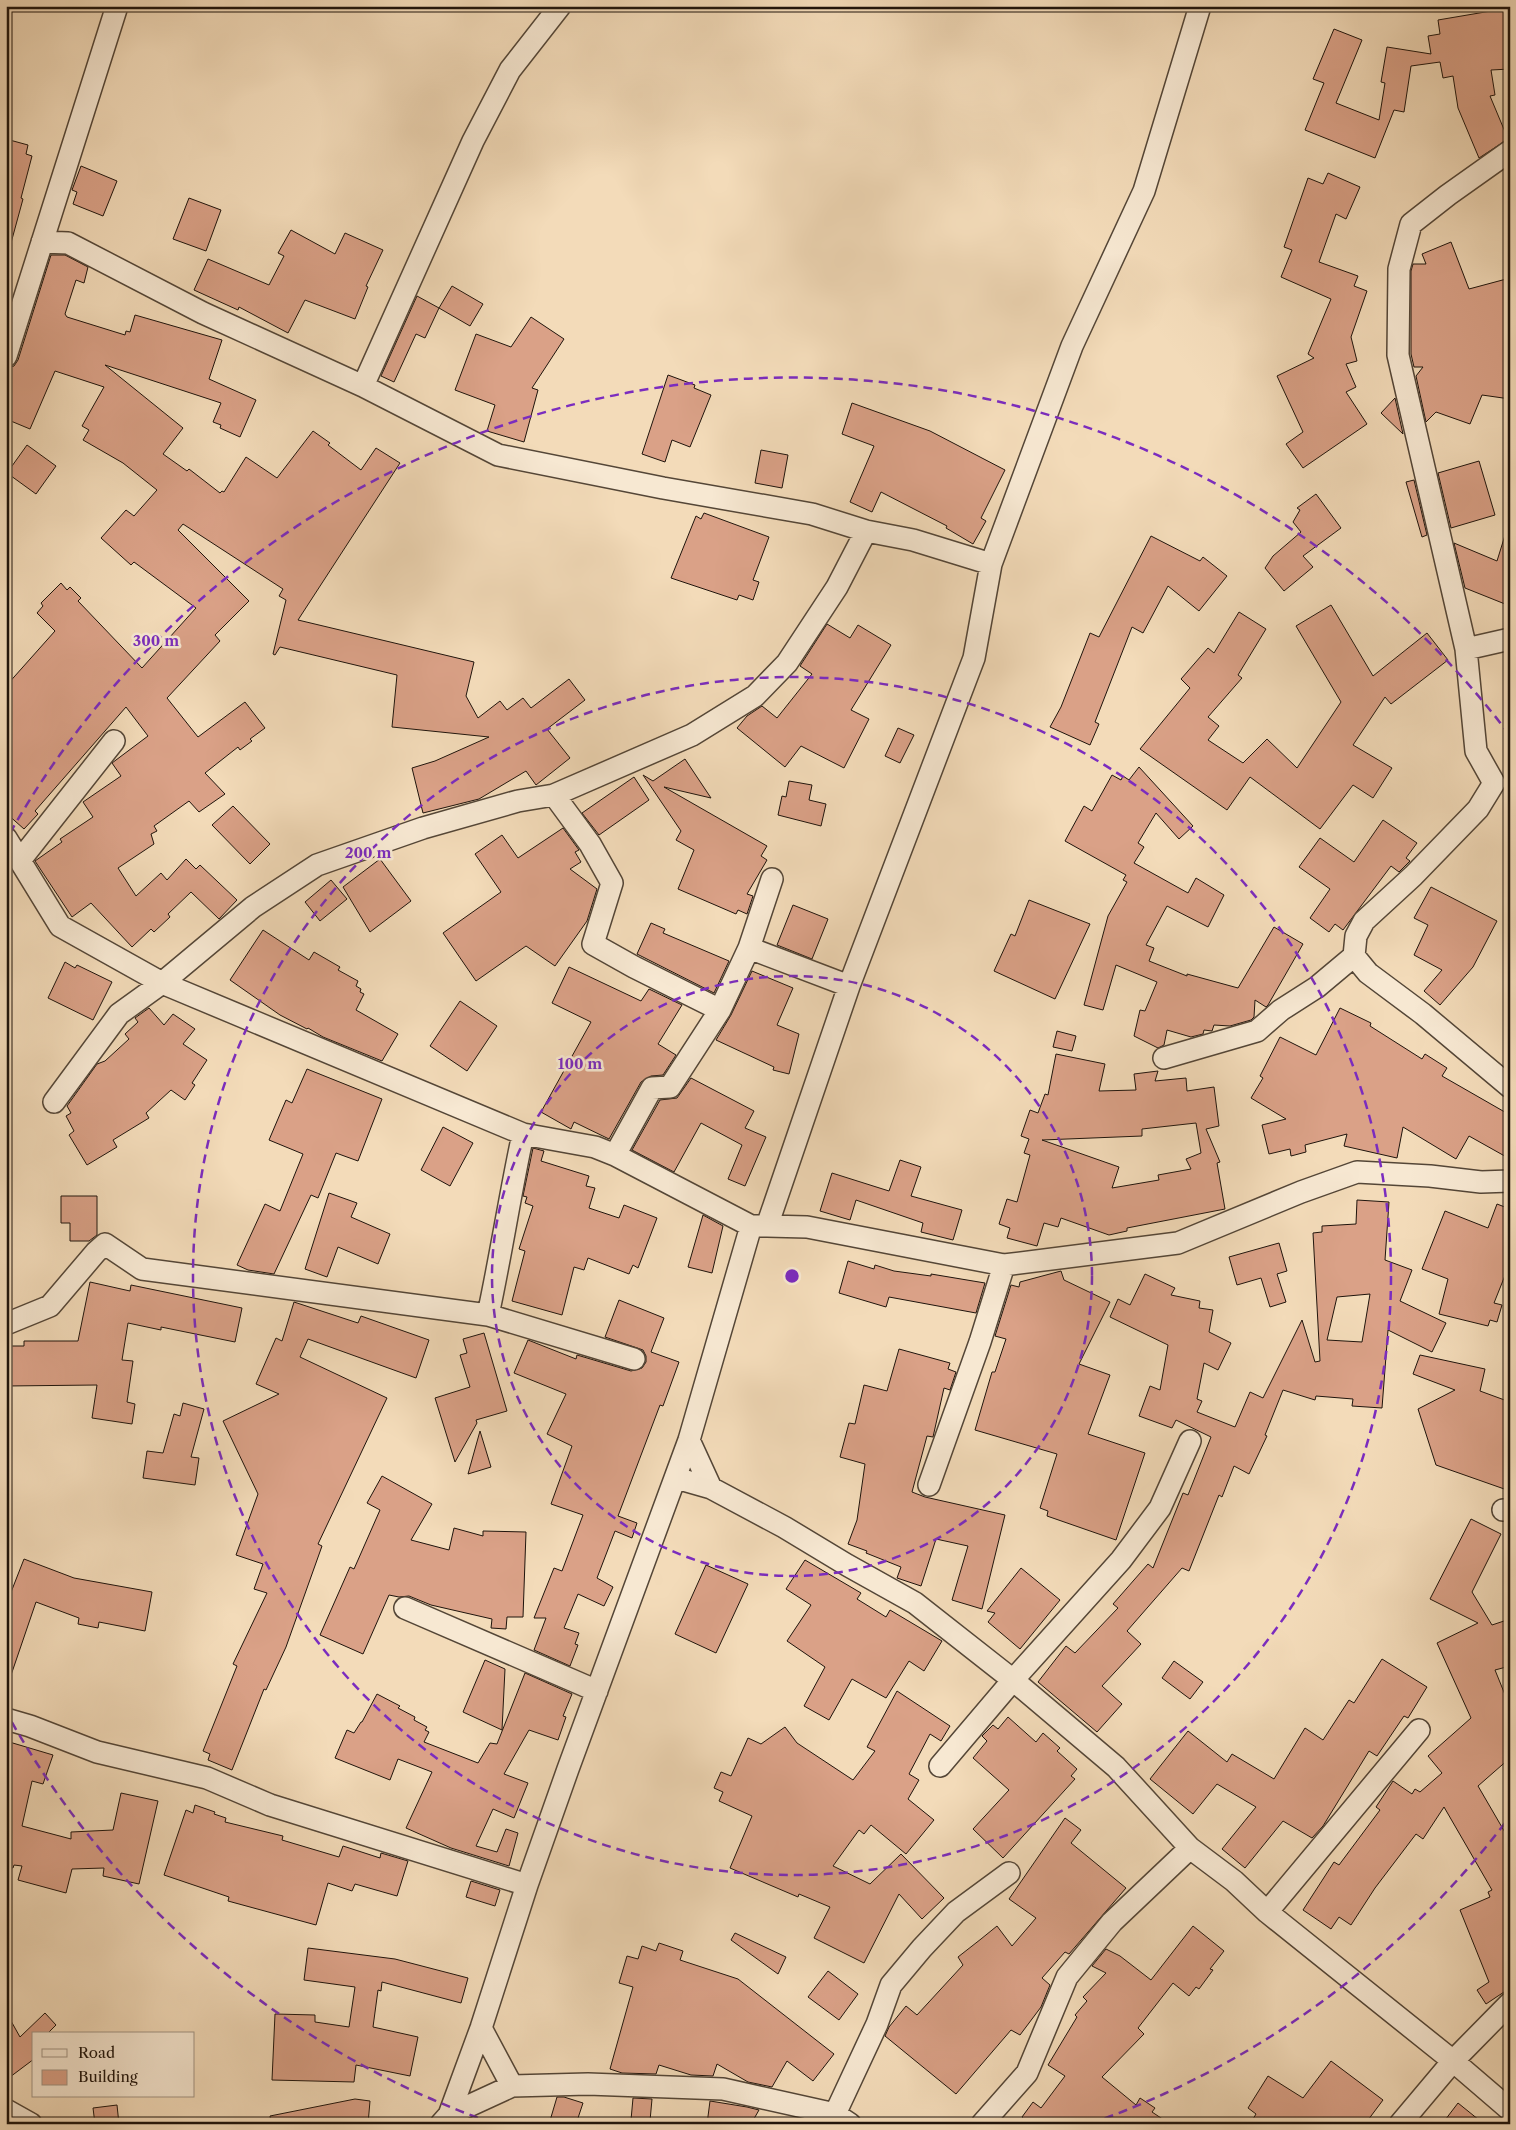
<svg xmlns="http://www.w3.org/2000/svg" width="1516" height="2130" viewBox="0 0 1516 2130" font-family="'Libre Caslon Text',serif">
	<style>
		.building { fill: #daa187; stroke: #1f140c; fill-rule: evenodd }
		.lines { fill: none; stroke-linecap: round; stroke-linejoin: round }
		.minor-casing { stroke: #544637; stroke-width: 24 }
		.minor { stroke: #f7e8d2; stroke-width: 21 }
		.ring { fill: none; stroke: #7b2cbf; stroke-width: 2.5; stroke-dasharray: 9 6 }
		.centre { fill: #7b2cbf; stroke: #f7e8d2; stroke-width: 2.5 }
		.ring-label { font-size: 15px; text-anchor: middle; font-weight: bold; fill: #7b2cbf; stroke: #f7e8d2; stroke-width: 5; stroke-linejoin: round; paint-order: stroke }
	</style>
	<rect width="100%" height="100%" fill="#f3dbb9"/>
	<filter id="stains"><feTurbulence type="fractalNoise" baseFrequency=".004" numOctaves="4"/><feColorMatrix values="0 0 0 0 .2 0 0 0 0 .09 0 0 0 0 .02 0 0 0 .5 -.17"/></filter>
	<radialGradient id="worn" r=".72"><stop offset=".6" stop-color="#630" stop-opacity="0"/><stop offset="1" stop-color="#630" stop-opacity=".3"/></radialGradient>
	<!-- building -->
	<path class="building" d="M1490,6H1510V69L1491,70L1495,95L1490,96L1508,139L1479,158L1458,108L1453,76L1443,78L1440,62L1411,66L1404,112L1394,110L1375,158L1305,130L1324,83L1313,79L1334,29L1362,40L1336,103L1379,120L1385,83L1381,82L1387,47L1431,54L1428,36L1440,34L1438,20L1491,11Z
		M6,139L28,145L26,154L32,156L21,198L23,199L11,243L6,242Z
		M81,166L117,181L103,216L73,204L77,192L72,190Z
		M1328,173L1360,187L1346,219L1336,214L1319,262L1358,276L1354,286L1367,291L1351,337L1357,361L1346,364L1356,387L1346,392L1367,424L1303,468L1286,444L1303,432L1277,376L1314,358L1308,354L1331,299L1281,277L1292,250L1284,247L1308,178L1323,184Z
		M189,198L221,210L206,251L173,239Z
		M291,230L335,254L345,233L383,250L366,286L368,287L355,319L305,300L288,333L239,307L238,310L194,290L208,259L269,285L284,256L278,253Z
		M1451,242L1469,289L1510,278V399L1482,395L1470,424L1436,412L1426,422L1416,376L1423,367H1414L1411,354V271L1413,264H1426L1422,254Z
		M51,255H65L88,267L84,283L76,280L65,314L67,317L125,335L126,331L130,332L135,315L222,340L209,379L256,400L240,437L220,428L221,425L213,422L221,403L105,365L183,428L163,454L187,471L189,469L220,493L222,491L224,492L246,457L277,478L313,431L330,443L328,445L361,470L376,448L400,463L298,620L474,662L466,696L478,718L500,701L507,710L523,698L531,708L569,679L585,700L547,729L570,758L536,785L526,771L479,799L423,813L412,768L435,761L489,737L392,727L397,675L280,647L275,655L273,654L286,600L279,596L283,589L183,524L178,530L249,601L215,635L220,641L167,698L198,737L245,702L265,728L250,739L252,741L240,750L238,747L205,773L225,794L199,812L189,801L154,826L157,831L151,834L154,844L118,868L136,896L161,873L167,880L186,859L196,869L200,865L237,900L219,919L191,892L168,914L170,917L154,932L151,929L132,947L91,903L72,917L35,861L62,842L60,839L93,817L83,802L121,776L112,763L148,736L126,707L35,811L38,814L24,829L6,813V686L55,631L37,613L43,606L41,603L61,583L67,590L70,587L81,598L78,601L142,668L196,608L134,562L131,565L101,538L126,510L134,516L157,490L123,463L83,440L89,430L82,426L104,387L55,371L30,429L6,419V372L8,368L14,366L18,360Z
		M452,286L483,304L470,326L439,308L425,338L416,334L394,382L381,376L417,296L439,308Z
		M531,317L564,339L532,388L538,390L524,442L487,431L495,405L455,390L476,334L511,347Z
		M668,375L695,385L694,388L711,395L690,447L672,440L665,462L642,454Z
		M1395,398L1403,434L1381,413Z
		M852,403L930,431L1005,470L981,518L986,521L973,544L946,528L947,526L881,492L872,512L850,502L874,446L842,434Z
		M27,445L56,466L36,494L7,473Z
		M761,450L788,455L782,488L755,483Z
		M1479,461L1495,515L1451,528L1438,473Z
		M1414,480L1427,535L1422,537L1406,482Z
		M1316,494L1341,528L1303,556L1313,567L1284,591L1265,568L1273,556L1301,532L1293,522L1300,510L1297,508Z
		M704,513L769,537L753,580L759,582L753,600L739,595L737,600L671,578L696,516L701,519Z
		M1506,532L1510,533V606L1465,588L1454,543L1497,561Z
		M1151,536L1200,561L1203,557L1227,576L1199,611L1168,586L1143,633L1132,627L1095,722L1099,724L1090,745L1050,727L1061,707L1090,633L1099,637Z
		M1331,605L1373,676L1427,633L1448,660L1391,704L1385,697L1353,745L1392,768L1373,798L1353,785L1320,829L1250,777L1227,810L1140,749L1190,688L1181,679L1208,648L1214,653L1239,612L1266,629L1238,675L1242,678L1208,717L1219,726L1208,740L1243,763L1267,739L1297,768L1341,702L1296,626Z
		M827,624L850,638L858,625L891,645L851,710L869,719L844,768L801,746L785,767L737,728L747,716L762,706L777,718L812,674L800,666Z
		M898,728L914,735L900,763L885,756Z
		M685,759L711,798L664,787L767,846L761,856L767,860L747,894L753,896L747,914L738,910L736,914L678,889L694,850L676,840L681,831L643,775L653,781Z
		M1139,767L1193,826L1179,839L1156,813L1138,843L1144,847L1134,863L1188,893L1196,878L1224,895L1208,927L1167,906L1146,945L1154,948L1149,961L1187,976V974L1238,988L1274,927L1303,944L1268,1005L1266,1007L1255,1000L1254,1017L1251,1020L1230,1026L1214,1025L1212,1031L1204,1030L1203,1034L1191,1037L1167,1030L1164,1045L1158,1048L1134,1036L1140,1010L1145,1011L1157,982L1116,965L1103,1010L1084,1005L1108,916L1127,882L1123,880L1126,875L1065,841L1084,806L1092,811L1112,775L1121,780L1123,776L1129,780Z
		M634,777L649,800L599,835L582,813Z
		M789,781L812,785L809,800L826,804L821,826L778,815L782,796L786,797Z
		M233,806L270,844L250,864L212,825Z
		M1383,820L1417,843L1406,858L1410,861L1399,872L1391,866L1343,930L1335,924L1329,932L1310,918L1330,889L1299,867L1320,838L1354,862Z
		M563,828L579,850L575,852L581,862L570,869L597,889L587,921L555,966L526,946L476,981L443,933L501,892L475,854L502,835L518,858Z
		M380,859L411,901L370,932L343,887Z
		M331,880L347,899L320,921L305,902Z
		M1431,887L1497,921L1473,967L1440,1005L1424,991L1442,970L1414,955L1428,925L1414,918Z
		M1029,900L1090,924L1055,999L994,971L1011,934L1015,936Z
		M793,905L828,919L812,959L777,945Z
		M651,923L665,929L663,933L729,961L714,993L637,954Z
		M263,930L309,960L314,952L340,967L338,970L358,981L356,986L361,989L360,992L364,994L356,1010L398,1034L382,1061L323,1037L308,1028L307,1029L280,1015L230,980Z
		M65,962L75,968L77,965L112,982L93,1020L48,998Z
		M569,967L641,1001L649,989L682,1005L658,1044L676,1055L663,1075L651,1076L641,1082L609,1139L574,1122L571,1129L541,1112L591,1022L552,1003Z
		M752,971L793,988L777,1025L799,1034L789,1074L773,1070L774,1067L716,1040L731,1015Z
		M460,1001L497,1026L467,1071L430,1046Z
		M149,1008L164,1025L173,1014L195,1029L183,1044L207,1060L192,1083L195,1085L185,1100L171,1090L146,1113L149,1118L113,1140L117,1147L87,1165L69,1135L74,1131L66,1116L71,1113L67,1106L97,1064L105,1061L129,1039L125,1034L138,1022L135,1018Z
		M1340,1008L1371,1023L1370,1026L1422,1059L1425,1054L1447,1068L1442,1076L1510,1115V1159L1469,1136L1456,1159L1403,1127L1397,1158L1344,1146L1347,1134L1305,1145L1306,1152L1291,1156L1290,1149L1269,1154L1262,1125L1286,1119L1251,1098L1263,1078L1260,1076L1280,1037L1316,1055Z
		M1057,1031L1076,1036L1072,1051L1053,1047Z
		M1056,1054L1105,1064L1099,1091L1136,1090L1134,1074L1158,1071L1155,1081L1186,1078L1187,1091L1214,1087L1219,1126L1206,1129L1220,1162L1217,1163L1225,1209L1127,1228V1231L1109,1235L1061,1218L1058,1227L1044,1223L1037,1246L1007,1238L1010,1228L999,1224L1007,1199L1017,1202L1030,1155L1024,1153L1029,1139L1021,1136L1030,1110L1038,1113L1045,1094L1048,1095ZM1196,1123L1201,1153L1186,1159L1191,1169L1158,1175L1159,1180L1112,1188L1119,1167L1042,1140L1142,1136V1129Z
		M307,1069L382,1099L358,1161L336,1153L318,1198L311,1195L274,1274L248,1270L237,1265L265,1204L280,1211L303,1154L269,1140L286,1100L292,1103Z
		M691,1078L754,1111L745,1128L766,1137L745,1186L728,1179L742,1145L701,1123L674,1172L632,1150L660,1100L677,1098Z
		M443,1127L473,1143L450,1186L421,1170Z
		M533,1148L544,1151L541,1161L589,1176L586,1186L595,1188L589,1208L619,1218L624,1205L657,1218L638,1268L633,1265L629,1274L588,1258L584,1270L574,1267L562,1315L512,1301L525,1251L519,1249L533,1206L525,1203L527,1197L523,1196Z
		M900,1160L921,1167L911,1196L962,1210L953,1240L921,1232L923,1223L856,1200L850,1220L820,1211L832,1173L889,1191Z
		M329,1193L357,1203L351,1217L390,1234L378,1264L338,1247L327,1277L305,1269Z
		M61,1196H97V1235L89,1241H70V1223H61Z
		M1357,1200L1389,1202L1385,1260L1412,1270L1400,1301L1446,1323L1432,1352L1388,1330L1382,1408L1352,1406L1353,1399L1316,1396L1315,1400L1283,1390L1265,1435L1267,1436L1249,1474L1234,1466L1222,1497L1219,1495L1189,1571L1182,1568L1127,1631L1141,1644L1102,1686L1122,1704L1097,1732L1038,1682L1066,1646L1075,1653L1118,1608L1113,1604L1148,1564L1153,1568L1183,1493L1188,1495L1211,1437L1176,1420L1172,1428L1139,1416L1150,1386L1160,1390L1168,1345L1110,1317L1118,1299L1130,1305L1145,1274L1175,1288L1171,1295L1200,1301L1199,1308L1213,1310L1209,1332L1231,1343L1218,1370L1204,1363L1197,1399L1202,1401L1197,1412L1235,1427L1250,1392L1263,1398L1302,1320L1315,1362L1320,1361L1313,1233L1322,1232V1226L1356,1224ZM1370,1294L1362,1342L1327,1340L1337,1297Z
		M1497,1204L1510,1209V1263L1494,1303L1502,1305L1497,1322L1490,1320L1488,1326L1439,1314L1448,1279L1422,1269L1445,1211L1488,1228Z
		M703,1215L723,1226L712,1273L688,1267Z
		M1279,1243L1287,1271L1277,1274L1286,1302L1270,1307L1261,1278L1237,1285L1229,1257Z
		M848,1261L874,1269L875,1265L894,1271L931,1276V1274L985,1283L976,1313L889,1297L886,1307L839,1293Z
		M1061,1271L1064,1280L1110,1302L1079,1364L1110,1375L1088,1434L1145,1453L1116,1540L1047,1516L1048,1511L1040,1508L1057,1454L975,1430L992,1372H995L1006,1339L995,1336L1011,1285L1019,1287L1020,1282Z
		M90,1282L130,1291L131,1285L242,1308L235,1342L161,1327V1330L128,1323L122,1360L133,1361L127,1402L135,1404L132,1424L92,1418L97,1385L6,1386V1346H24V1341H78Z
		M619,1300L664,1318L651,1352L679,1362L663,1406L660,1405L618,1516L637,1523L632,1538L615,1531L597,1578L613,1587L604,1606L578,1594L564,1628L579,1633L575,1644L578,1645L570,1666L534,1650L546,1618H534L554,1568L562,1571L583,1515L551,1504L572,1446L547,1434L566,1394L514,1373L528,1340L576,1359L577,1355L631,1371L642,1368L646,1362V1356L643,1350L605,1337Z
		M294,1302L358,1323L361,1316L429,1340L416,1378L308,1339L300,1357L387,1398L318,1544L322,1546L286,1647L266,1690L264,1689L232,1770L208,1760L210,1754L203,1751L237,1666L233,1664L267,1593L254,1589L263,1564L236,1555L258,1494L223,1421L279,1394L256,1384L276,1338L282,1341Z
		M484,1333L507,1411L476,1420L477,1423L455,1462L435,1398L470,1387L460,1355L467,1353L463,1339Z
		M899,1349L950,1363L948,1369L956,1372L950,1390L944,1388L933,1437L927,1436L912,1492L925,1497L1005,1515L982,1609L952,1600L968,1546L936,1539L921,1586L897,1578L901,1567L866,1553L867,1551L848,1544L857,1520L865,1464L840,1457L849,1423L855,1424L864,1385L887,1391Z
		M1420,1355L1485,1369L1480,1391L1510,1402V1491L1436,1465L1418,1409L1455,1390L1413,1374Z
		M183,1403L204,1409L191,1457L199,1458L195,1485L143,1478L147,1451L163,1453L174,1414L180,1416Z
		M480,1431L491,1467L468,1474Z
		M382,1476L432,1504L411,1540L449,1550L454,1528L483,1536V1531L526,1532L523,1617H507L506,1629L491,1628L492,1619L431,1605L409,1596L399,1597L389,1595L363,1654L320,1635L350,1567L354,1569L380,1510L367,1503Z
		M1471,1519L1501,1534L1472,1592L1492,1625L1510,1619V1666L1495,1670L1510,1707V1758L1478,1786L1510,1841V1988L1486,2004L1477,1990L1489,1982L1460,1910L1490,1897L1488,1892L1492,1890L1444,1807L1423,1839L1416,1834L1375,1888L1351,1925L1339,1917L1331,1929L1303,1910L1334,1862L1339,1865L1380,1810L1376,1807L1393,1781L1412,1794L1415,1789L1420,1792L1442,1773L1428,1756L1471,1718L1437,1643L1478,1623L1430,1599Z
		M24,1559L74,1578L152,1592L145,1631L99,1622L98,1628L78,1624L79,1618L36,1602L9,1681L6,1680V1605Z
		M805,1560L861,1593L857,1599L886,1617L890,1610L942,1641L924,1671L909,1661L886,1698L852,1679L829,1720L804,1706L825,1667L787,1641L811,1605L786,1589Z
		M706,1565L748,1584L716,1653L675,1634Z
		M1021,1568L1060,1600L1020,1649L988,1622L995,1613L987,1611Z
		M1382,1659L1427,1687L1408,1718L1404,1716L1377,1756L1369,1751L1323,1826L1312,1838L1283,1821L1245,1868L1222,1849L1256,1807L1217,1784L1193,1814L1150,1779L1188,1731L1227,1762L1232,1754L1274,1779L1305,1728L1323,1740L1349,1700L1354,1703Z
		M485,1660L505,1669L502,1730L463,1712Z
		M1174,1661L1203,1682L1190,1699L1162,1678Z
		M525,1673L572,1694L563,1716L566,1717L558,1740L529,1730L504,1774L528,1783L514,1818L493,1809L476,1846L497,1852L506,1829L518,1833L509,1866L451,1848L406,1828L432,1772L398,1759L390,1780L335,1758L347,1730L354,1733L361,1722H362L377,1694L400,1706L398,1708L415,1717L414,1720L427,1727L425,1730L429,1732L424,1742L478,1763L490,1743L497,1744Z
		M897,1691L950,1726L941,1741L930,1734L909,1774L919,1780L908,1799L934,1820L906,1854L871,1825L864,1834L859,1830L833,1866L870,1884L901,1854L944,1898L922,1919L899,1894L864,1963L814,1938L830,1907L799,1894L798,1897L730,1868L752,1816L719,1801L723,1792L714,1788L721,1772L731,1776L748,1738L761,1744L785,1727L797,1743L853,1780L875,1751L867,1747Z
		M1008,1717L1036,1742L1043,1733L1060,1748L1057,1751L1077,1769L1071,1776L1075,1779L1003,1858L973,1829L1009,1790L973,1758L987,1741L982,1736L993,1725L998,1729Z
		M6,1741L53,1755L43,1784L32,1781L22,1826L71,1839V1832L113,1830L121,1793L158,1801L139,1884L103,1876L104,1868L72,1869L66,1893L18,1880L22,1866L14,1865L13,1868L6,1867Z
		M195,1805L215,1812L214,1814L226,1818L225,1822L283,1836L282,1840L339,1857L343,1846L380,1858L381,1853L408,1861L397,1896L355,1884L352,1891L328,1883L316,1925L228,1901L229,1897L164,1875L186,1810L193,1813Z
		M1065,1818L1081,1830L1071,1843L1126,1888L1069,1954L1065,1952L1042,1978L1050,1985L1041,2007L1020,2035L1011,2030L956,2094L885,2036L889,2027L906,2006L917,2015L963,1965L958,1957L981,1939L997,1926L1012,1946L1036,1918L1009,1899Z
		M471,1881L500,1890L495,1906L466,1897Z
		M1193,1926L1224,1951L1210,1969L1213,1970L1199,1989L1196,1987L1189,1996L1173,1983L1138,2028L1144,2034L1102,2077L1136,2105L1140,2098L1155,2108L1152,2112L1170,2124H1029L1022,2117L1033,2102L1041,2108L1065,2076L1048,2065L1077,2017L1075,2015L1087,2001L1083,1997L1106,1973L1092,1966L1106,1949L1120,1956L1151,1980Z
		M735,1933L786,1957L778,1974L731,1940Z
		M659,1943L683,1951L680,1960L738,1979L834,2054L813,2081L787,2061L772,2087L748,2082L717,2064L713,2076L691,2075L659,2065L656,2074L622,2073L610,2069L633,1987L619,1983L627,1956L638,1959L642,1946L656,1951Z
		M308,1948L395,1959L468,1978L461,2003L382,1982L381,1991L378,1990L373,2027L418,2037L410,2076L356,2065L354,2082L272,2080L275,2014L315,2015V2022L349,2027L355,1987L304,1980Z
		M828,1971L858,1994L839,2020L808,1997Z
		M6,2012L20,2037L45,2013L56,2025L47,2034H34V2059L6,2080Z
		M1331,2061L1383,2100L1365,2124H1250L1256,2114L1248,2108L1268,2076L1303,2098Z
		M557,2097H564L583,2103L576,2124H549Z
		M633,2098L652,2099L650,2121L631,2120Z
		M355,2099L370,2101L368,2124H271L270,2116Z
		M710,2101L747,2107L759,2110L751,2124H707Z
		M1458,2103L1484,2124H1442Z
		M117,2105L119,2124H95L93,2108Z"/>
	<g class="lines">
		<defs>
			<path id="minor" d="M42,242L68,243L203,313L363,386L498,455L663,488L812,514L866,531L913,540L991,564
				M6,356L117,6
				M363,386L473,141L510,70L560,6
				M1510,639L1466,649L1476,751L1494,783L1478,809L1413,876L1364,921L1356,936L1354,956L1368,973L1423,1014L1510,1087
				M1466,649L1398,355L1399,269L1411,224L1448,195L1510,151
				M554,795L590,844L612,883L593,944L634,967L720,1010
				M6,838L60,926L162,983L523,1134L595,1147L615,1155L751,1226
				M21,859L114,741
				M749,948L849,986
				M1164,1058L1257,1031L1281,1010L1317,987L1354,956
				M54,1102L119,1014L162,983L253,907L317,865L423,828L518,801L554,795L692,735L755,696L787,663L837,587L866,531
				M615,1155L652,1088L670,1087L720,1010L749,948L772,879
				M767,1226L807,1227L1004,1265L1178,1243L1301,1192L1357,1172L1430,1176L1481,1182L1510,1181
				M488,1315L634,1359
				M6,1324L50,1306L96,1252L105,1244L142,1269L488,1315C501,1255 510,1194 523,1134
				M689,1440L711,1488
				M676,1478L711,1488L784,1527L847,1565L915,1603L1013,1680L1116,1767L1190,1848L1234,1881L1267,1912L1453,2061L1510,2110
				M929,1485L980,1342L1004,1265
				M1503,1510H1510
				M405,1608L597,1691
				M6,1719L30,1726L97,1752L207,1778L270,1805L527,1885
				M940,1766L1013,1680L1121,1560L1160,1508L1190,1441
				M1267,1912L1419,1730
				M481,2028L512,2086
				M6,2110L31,2124
				M835,2114L877,2024L891,1985L922,1948L956,1912L1009,1873
				M449,2115L512,2086L588,2084L723,2089L835,2114L850,2124
				M441,2124L449,2115L481,2028L527,1885L568,1769L689,1440L751,1226H767L849,986L974,658L991,564L1072,346L1144,191L1200,6
				M982,2124L1027,2073L1067,1977L1112,1922L1190,1848
				M1400,2124L1453,2061L1510,2003"/>
		</defs>
		<!-- minor casing -->
		<use href="#minor" class="minor-casing"/>
		<!-- minor -->
		<use href="#minor" class="minor"/>
	</g>
	<!-- distance rings -->
	<g class="ring">
		<circle cx="792" cy="1276" r="300"/>
		<circle cx="792" cy="1276" r="599"/>
		<path d="M1505 1823A899 899 0 0 1 1092 2123M492 2123A899 899 0 0 1 10 1719M10 833A899 899 0 0 1 1505 729"/>
	</g>
	<circle cx="792" cy="1276" r="8" class="centre"/>
	<g class="ring-label">
		<text x="156" y="646">300 m</text>
		<text x="368" y="858">200 m</text>
		<text x="580" y="1069">100 m</text>
	</g>
	<!-- margin -->
	<rect width="1516" height="2130" fill="none" stroke="#f3dbb9" stroke-width="25"/>
	<rect x="8" y="8" width="1501" height="2115" fill="none" stroke="#1f140c" stroke-width="2.5"/>
	<rect x="12" y="12" width="1491" height="2105" fill="none" stroke="#1f140c"/>
	<!-- legend -->
	<rect x="32" y="2032" width="162" height="65" fill="#f7e8d2" stroke="#a19383"/>
	<rect x="42" y="2049" width="25" height="8" fill="#f7e8d2" stroke="#a19383"/>
	<text x="78" y="2058" font-size="15" fill="#1f140c">Road</text>
	<rect x="42" y="2070" width="25" height="15" fill="#daa187" stroke="#a19383"/>
	<text x="78" y="2082" font-size="15" fill="#1f140c">Building</text>
	<rect width="100%" height="100%" filter="url(#stains)"/>
	<rect width="100%" height="100%" fill="url(#worn)"/>
</svg>
